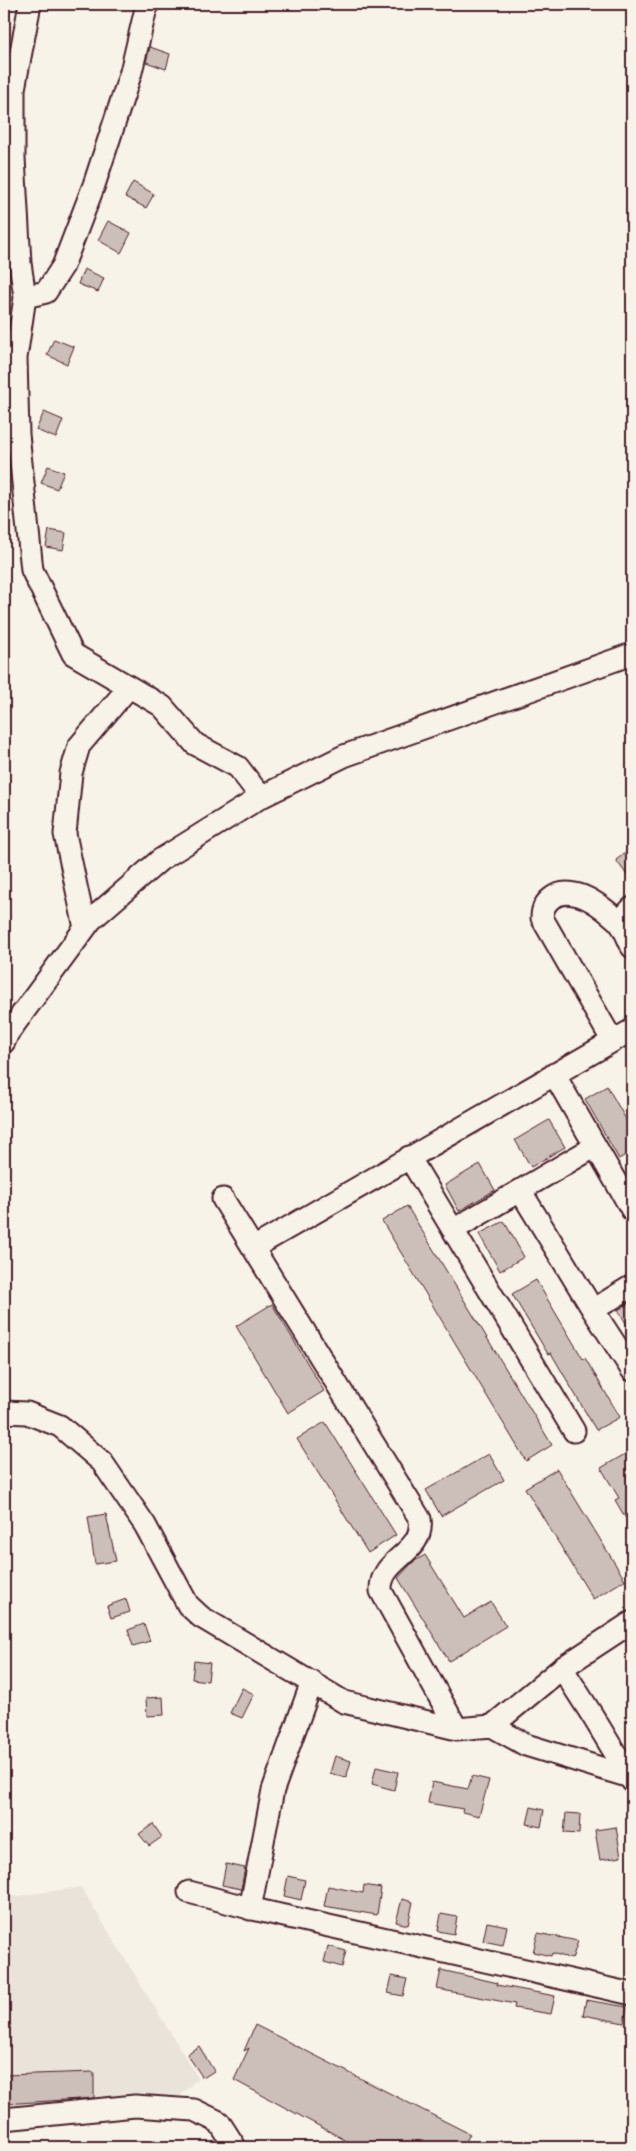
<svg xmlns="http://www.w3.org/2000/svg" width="636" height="2151" viewBox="0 0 636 2151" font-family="'Balsamiq Sans',sans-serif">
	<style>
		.built { fill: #eae3da }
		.building { fill: #ccbfb9; stroke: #4a1f2b }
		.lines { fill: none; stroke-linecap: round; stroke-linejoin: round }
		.minor-casing { stroke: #4a1f2b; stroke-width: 25 }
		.minor { stroke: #f7f3e8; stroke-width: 21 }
	</style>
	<rect width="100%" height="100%" fill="#f7f3e8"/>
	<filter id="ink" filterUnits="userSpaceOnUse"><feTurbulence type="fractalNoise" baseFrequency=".02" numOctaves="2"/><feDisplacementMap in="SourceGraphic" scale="10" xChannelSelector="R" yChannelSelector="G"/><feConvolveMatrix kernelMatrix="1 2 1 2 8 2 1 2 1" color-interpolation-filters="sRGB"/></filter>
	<g filter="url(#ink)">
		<!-- built -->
		<path class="built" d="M81,1887L198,2078L180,2096L4,2104V1898Z"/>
		<!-- building -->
		<path class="building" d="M150,47L170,54L166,69L146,62Z
			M133,182L154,194L146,208L125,197Z
			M108,221L131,233L121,253L98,240Z
			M84,269L104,278L98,292L78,284Z
			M54,339L74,347L67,364L47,355Z
			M44,412L63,420L56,438L36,430Z
			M48,466L64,472L57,489L41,483Z
			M49,530L66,533L63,550L46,547Z
			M632,848V882L616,860Z
			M607,1086L632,1130V1151L619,1159L585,1099Z
			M549,1120L565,1147L531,1167L515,1140Z
			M480,1164L495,1190L459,1211L445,1185Z
			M407,1206L552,1445L526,1461L382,1221Z
			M504,1221L524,1257L500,1271L479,1234Z
			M536,1280L583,1359L585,1358L620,1417L596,1430L551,1353L548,1354L512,1294Z
			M632,1301V1333L618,1310Z
			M272,1304L324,1391L288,1413L236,1326Z
			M325,1422L396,1535L368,1553L297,1439Z
			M632,1450V1529L615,1500L619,1498L601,1468Z
			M489,1454L504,1480L441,1516L426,1490Z
			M557,1469L625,1580L593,1599L525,1488Z
			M106,1514L116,1561L95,1564L88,1517Z
			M425,1555L464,1618L491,1602L506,1626L449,1661L398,1578L413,1562Z
			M126,1599L130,1612L111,1618L107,1606Z
			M144,1624L150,1641L133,1646L128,1630Z
			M194,1661L210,1663L208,1681L192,1679Z
			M242,1688L254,1694L242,1718L230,1713Z
			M163,1697L164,1715L147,1716L146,1698Z
			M335,1756L351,1761L346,1778L330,1773Z
			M376,1767L398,1772L394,1790L372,1784Z
			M472,1776L489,1780L479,1816L462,1812L463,1809L428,1803L432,1782L468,1789Z
			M531,1807L544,1810L541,1827L527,1824Z
			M566,1813L580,1814L579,1834L564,1833Z
			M153,1824L162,1837L149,1846L139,1834Z
			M616,1827L621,1857L600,1860L595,1830Z
			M226,1864L245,1868L241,1889L222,1885Z
			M288,1876L305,1880L301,1900L284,1896Z
			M364,1885L381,1888L377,1915L324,1906L328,1886L363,1893Z
			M402,1899L413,1902L408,1925L396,1922Z
			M441,1914L457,1917L454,1934L438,1931Z
			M487,1922L507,1926L503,1945L483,1941Z
			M538,1933L578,1941L572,1959L552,1953L551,1956L533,1952Z
			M328,1946L346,1951L342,1967L324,1962Z
			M441,1970L498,1983L497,1985L555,1996L551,2014L514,2008L515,2004L437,1989Z
			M392,1976L407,1979L403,1996L388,1993Z
			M586,2000L627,2007L624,2023L583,2015Z
			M255,2025L263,2029L470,2134L463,2147H358L234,2080L249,2048L244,2051Z
			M199,2046L214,2071L203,2078L187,2054Z
			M94,2072V2098L4,2104V2075Z"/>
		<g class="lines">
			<defs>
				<path id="minor" d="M30,4L14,89V158L20,263L25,297L16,358L18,434L32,570L73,654L162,706L195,744L238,767L261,797
					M25,297L46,292L63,266L94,185L131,72L147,4
					M619,922L632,908
					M85,928L65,834L71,773L79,746L129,687
					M612,1040L542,918C542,901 557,890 574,894C589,896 606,910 617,920C624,926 628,939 632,947
					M4,1042L8,1033L91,920L160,860L261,797L344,756L632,654
					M554,1074L632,1210
					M409,1157L574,1431
					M520,1190L593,1310L632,1370
					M223,1199L420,1519C425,1554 379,1558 381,1591L457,1729
					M453,1230L594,1147
					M253,1248L632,1030
					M593,1310L632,1286
					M4,1412L27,1413L60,1426L102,1462L145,1525L188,1605L201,1617L344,1702L457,1729L492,1726L562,1668L632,1622
					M562,1668L592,1715L632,1781
					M492,1726L526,1745L630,1777
					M189,1892L253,1909L632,1994
					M250,1909L273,1790L312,1682
					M4,2119L135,2106L194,2110L219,2122L235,2147"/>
			</defs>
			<!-- minor casing -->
			<use href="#minor" class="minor-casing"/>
			<!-- minor -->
			<use href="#minor" class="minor"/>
		</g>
	</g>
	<!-- margin -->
	<rect width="636" height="2151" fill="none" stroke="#f7f3e8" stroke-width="20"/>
	<rect x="10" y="10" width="616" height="2131" fill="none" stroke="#4a1f2b" stroke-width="2" filter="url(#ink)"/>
</svg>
